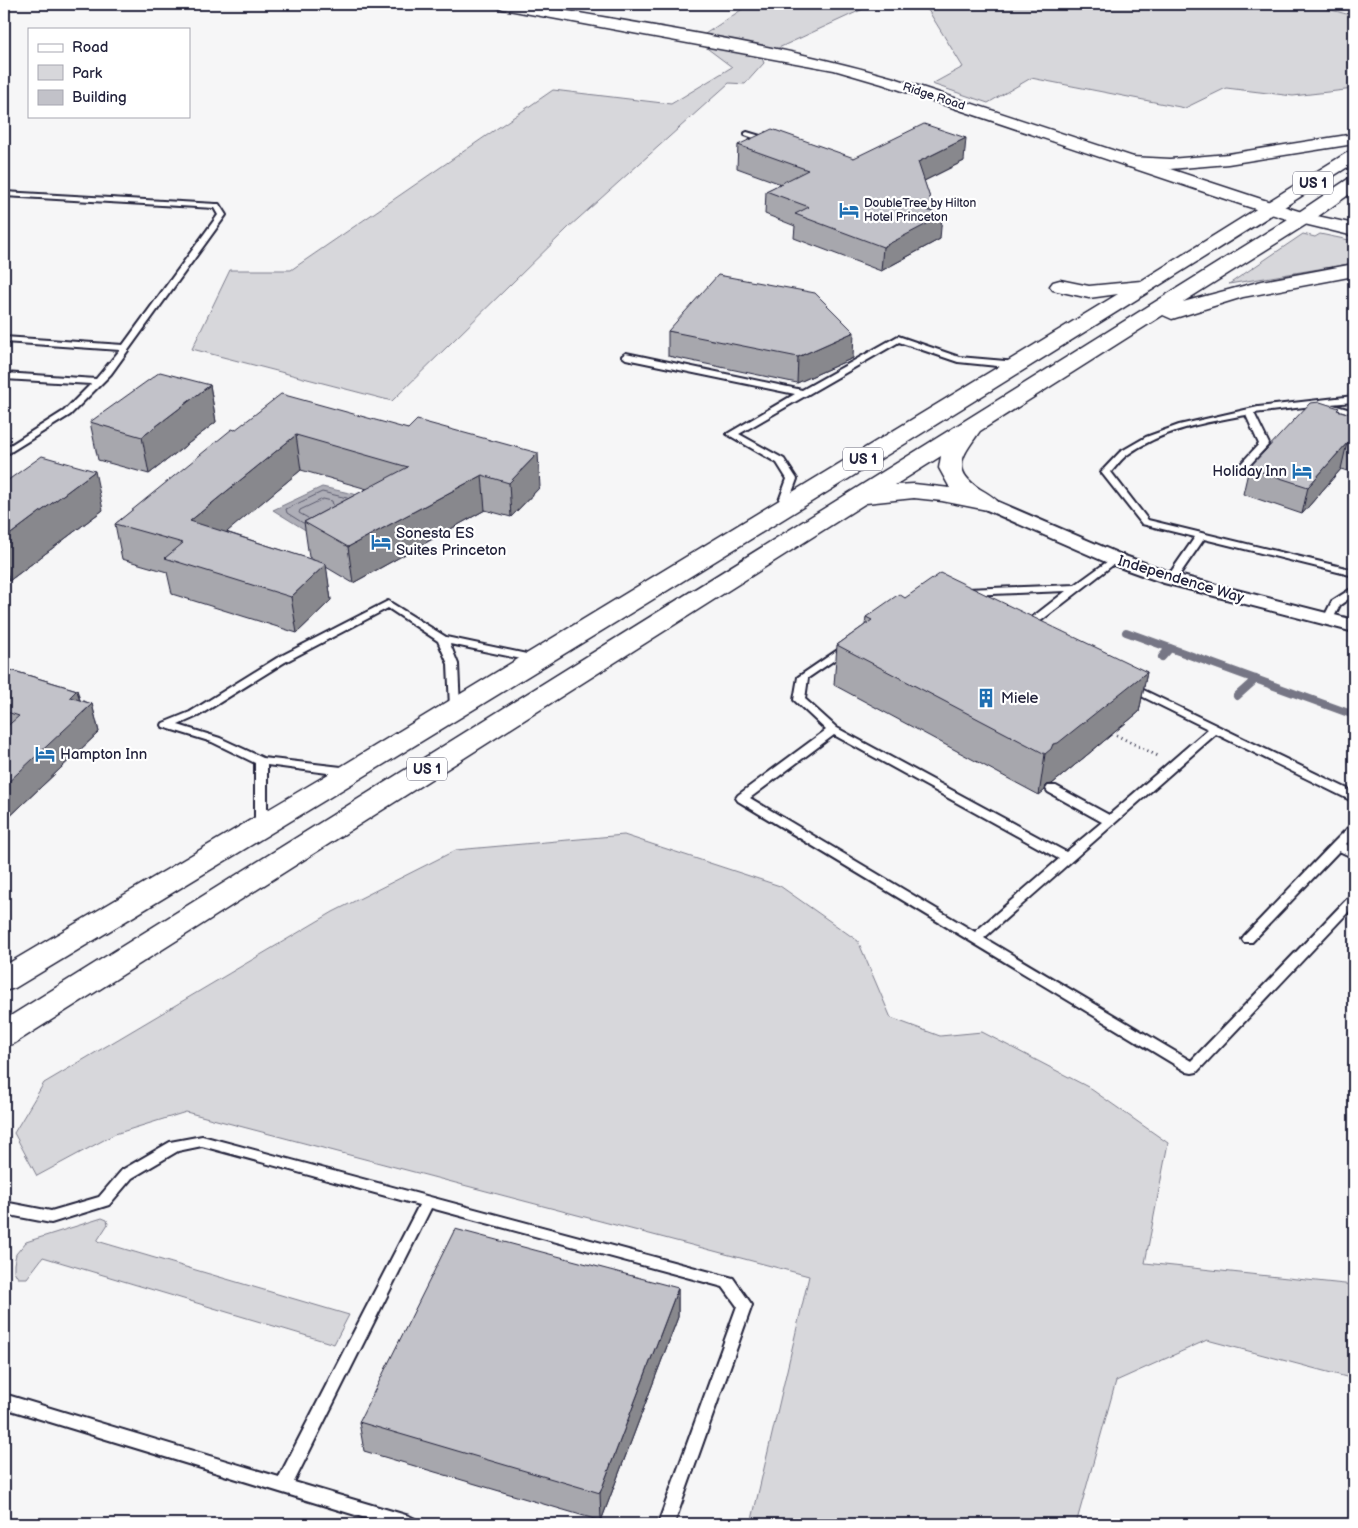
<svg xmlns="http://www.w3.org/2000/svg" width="1358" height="1528" viewBox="0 0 1358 1528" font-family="'Balsamiq Sans',sans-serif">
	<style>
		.green { fill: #d7d7db; stroke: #7c7c8b }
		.water { fill: #aeaeb7; stroke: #767685 }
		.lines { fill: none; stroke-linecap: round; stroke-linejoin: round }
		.shore { stroke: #5a5a6d; stroke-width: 1 }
		.stream { stroke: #767685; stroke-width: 8 }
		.service-casing { stroke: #22223b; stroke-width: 4 }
		.minor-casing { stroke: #22223b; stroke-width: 4 }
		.tertiary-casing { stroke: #22223b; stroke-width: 3 }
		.trunk-casing { stroke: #22223b; stroke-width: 3 }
		.path { stroke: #22223b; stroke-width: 3; stroke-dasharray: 1 4; stroke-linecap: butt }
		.service { fill: #fff; fill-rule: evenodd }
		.minor { fill: #fff; fill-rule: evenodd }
		.tertiary { fill: #fff; fill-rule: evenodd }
		.trunk { fill: #fff; fill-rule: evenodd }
		.wall { fill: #a7a7ad; stroke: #22223b; fill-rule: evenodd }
		.shaded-wall { fill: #88888d; stroke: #22223b }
		.building { fill: #c2c2c9; stroke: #22223b }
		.labels { text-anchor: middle; stroke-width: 4.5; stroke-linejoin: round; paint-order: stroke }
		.far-street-label { font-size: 12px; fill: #22223b; stroke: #fff }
		.far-poi-label { font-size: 12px; fill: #22223b; stroke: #fff; text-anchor: start }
		.shield { fill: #fff; stroke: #646476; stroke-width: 1 }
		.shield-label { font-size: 14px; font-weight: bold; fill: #22223b }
		.poi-label { font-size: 15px; fill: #22223b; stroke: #fff; text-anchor: start }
		.street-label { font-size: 15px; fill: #22223b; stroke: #fff }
	</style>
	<rect width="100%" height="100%" fill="#f6f6f7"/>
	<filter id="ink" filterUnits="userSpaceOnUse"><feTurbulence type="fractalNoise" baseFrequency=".02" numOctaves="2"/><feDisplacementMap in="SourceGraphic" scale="10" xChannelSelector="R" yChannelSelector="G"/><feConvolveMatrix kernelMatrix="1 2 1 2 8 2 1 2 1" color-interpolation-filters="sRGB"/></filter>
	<g filter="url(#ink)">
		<!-- green -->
		<path class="green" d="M750,4H874L761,56L764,63L745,84L729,83L569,227L392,401L192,349L230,270H291L553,90L671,104L732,67L696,40Z
			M896,4H1309L1354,16V89L1293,96L1226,88L1185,108L1031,78L988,103L932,84L963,67L928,10Z
			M1303,234L1315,237L1320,234L1354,241V263L1229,284Z
			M624,835L780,886L858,941L891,1018L940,1036L982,1032L1088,1087L1168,1143L1145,1263L1354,1285V1379L1207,1340L1116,1381L1076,1524H751L809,1276L186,1112L115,1134L37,1176L14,1133L44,1083L333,912L456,850Z
			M102,1218L107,1220L108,1224L97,1241L349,1315L334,1344L43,1257L27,1278H18L14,1271V1264L16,1254L26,1242Z"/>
		<!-- water -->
		<path class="water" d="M322,487L354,494L365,501L307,531L273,510Z"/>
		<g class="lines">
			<!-- shore -->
			<path class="shore" d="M308,518L299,513L300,510L323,499L332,501L333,505
				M303,523L287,513L286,509L322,492L347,498"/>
			<!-- stream -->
			<path class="stream" d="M1126,632L1354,715
				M1162,657L1170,648
				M1237,696L1256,679"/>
			<defs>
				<path id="service" d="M747,132L771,139L772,141L768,143L745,135V133Z
					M4,192L216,204H219L226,215L111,374L70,415L4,456V449L64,411L91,384L4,379V373L96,379L120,350L4,342V337L123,345L218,215L214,208L4,196Z
					M898,336L959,357L1017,362L1021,365L1017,368L958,362L899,342L739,434L784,459L797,479L786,509L781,512L776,509L787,479L777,463L727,434L795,394L626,359L622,356L626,353L802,390Z
					M1354,396V402L1330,404L1354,411V417L1322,407L1321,405L1254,413L1269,444L1245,470L1242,471L1237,468L1259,444L1246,415C1206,422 1161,430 1127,455C1121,459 1116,467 1111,472L1148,520L1354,570V576L1204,539L1175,581H1167L1166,579L1195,537L1142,524L1101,472L1120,452L1146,437L1179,425L1258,407Z
					M1115,556L1120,559L1118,561L1029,630L1025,631L1020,628L1021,626L1066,591L966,595L961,592L966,589L1075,585Z
					M1354,587V595L1340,605L1332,621H1324L1323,619L1332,601Z
					M388,601L446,637L536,656L541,659L536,662L450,644L458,664L460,708L455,711L451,710L450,708L448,664L438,641L388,608L285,662L198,716L178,725L220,738L263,758L350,768L356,772L350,776L267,765V828L265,831H257L255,828V763L212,742L163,727L162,725L163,723L190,712L277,658Z
					M848,643L852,644L853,646L852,648L808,678L805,699L837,728L1066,852L1102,822L1048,792L1046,789L1048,786H1056L1109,815L1208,729L1125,688L1124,686L1129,683L1354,792V801L1350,800L1216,734L984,938L1191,1061L1350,896L1354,895V906L1197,1072L1192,1073L1187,1072L738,801L736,798L738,795L826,730L794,700L798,677ZM834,735L1059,859L975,932L750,798Z
					M1354,825V836L1346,844L1354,849V858L1339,851L1252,942H1244L1242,939L1244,936L1334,842L1350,826Z
					M202,1136L733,1278L752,1305L674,1524H658L737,1306L723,1287L431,1208L294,1482L409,1516L415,1519L417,1524H385L4,1408V1394L279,1477L419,1205L202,1146L178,1151L132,1178L109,1205L51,1223L4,1214V1202L51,1211L99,1197L122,1170L170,1142Z"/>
				<path id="minor" d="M987,497L1122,555L1178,575L1354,620V632L1164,583L1108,563L980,507L977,503L980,499Z"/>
				<path id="tertiary" d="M496,4H527C650,26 774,43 894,78L1258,198L1308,214L1354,224V236L1296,222L1246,206L882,84L834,70L503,9L498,7Z"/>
				<path id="trunk" d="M1354,134V144L1228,164L1170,169L1131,167L1125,166L1122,162L1125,158L1131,157L1170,159L1228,154Z
					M1354,151V163C910,443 464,717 15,988L4,991V966L342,766L1118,294L1089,298L1053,290L1050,286L1053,282L1060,280L1089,286L1141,281L1348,152Z
					M1354,178V191L1310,222L1183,302L1262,281L1354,264V276L1243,297L1172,319L1163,315L980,431C964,454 949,469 980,489C987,493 994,497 999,503L995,508L987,510L942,501L914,498L866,503L15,1043L4,1047V1020L1296,214L1348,179ZM941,456L939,468L950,488L914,484L895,485Z"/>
			</defs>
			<!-- service casing -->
			<use href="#service" class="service-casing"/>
			<!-- minor casing -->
			<use href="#minor" class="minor-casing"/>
			<!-- tertiary casing -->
			<use href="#tertiary" class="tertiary-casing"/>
			<!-- trunk casing -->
			<use href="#trunk" class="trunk-casing"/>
			<!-- path -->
			<path class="path" d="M1116,735L1158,756"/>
			<!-- service -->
			<use href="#service" class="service"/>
			<!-- minor -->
			<use href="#minor" class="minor"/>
			<!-- tertiary -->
			<use href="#tertiary" class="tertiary"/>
			<!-- trunk -->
			<use href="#trunk" class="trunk"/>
		</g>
		<!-- wall -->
		<path class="wall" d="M738,145L854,158L964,161L924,181L933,207L932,212L940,239L881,271L794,238L795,226L765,214L766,191L781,184L737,168Z
			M668,331L853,358L797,383L668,356Z
			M210,385L216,422L149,474L98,460L90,422Z
			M1338,410L1354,415V473L1341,469L1302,514L1243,494L1249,468Z
			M408,429L540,487L511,517L485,510L353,583L326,567L331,600L297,633L172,594L167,572L122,559L115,524L235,430ZM301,470L367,489L304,522L309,557L315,561L226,532Z
			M4,483L103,510L9,581L4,580Z
			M905,598L1147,672L1139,712L1052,784L1046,785L1045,790L1039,795L834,685L837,645L865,625L866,617Z
			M4,668L77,690L80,700L92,704L99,732L4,822Z
			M678,1288V1317L601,1521L364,1451L359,1422Z"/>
		<!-- shaded-wall -->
		<path class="shaded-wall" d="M966,138L964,161L916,185L918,162Z
			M933,207L932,221L942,216L940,239L881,271L883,247L927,210Z
			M854,332L853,358L797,383L798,357Z
			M210,385L216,422L149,474L142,437Z
			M296,435L301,470L197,557L190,521Z
			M1347,443L1341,469L1302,514L1308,487Z
			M538,453L540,487L511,517L509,483Z
			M95,471L103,510L9,581L4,559V539Z
			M482,475L485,510L353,583L348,547Z
			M326,564L331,600L297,633L291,597Z
			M1147,672L1139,712L1052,784L1046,785L1045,790L1039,795L1045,754L1053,744Z
			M77,690L83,713L92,704L99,732L4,822V786L70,697Z
			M678,1288V1317L601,1521L600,1493Z"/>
		<!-- building -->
		<path class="building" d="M924,124L966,138L918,162L933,207L927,210L942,216L883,247L795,214L809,207L766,191L808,170L738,145L772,129L854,158Z
			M718,275L815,293L854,332L798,357L668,331Z
			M160,372L210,385L142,437L90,422Z
			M281,394L408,429L417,420L538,453L509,483L482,475L348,547L304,522L408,467L296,435L190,521L326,564L291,597L165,558L183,543L115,524L232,429L235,430Z
			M1320,402L1339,408L1337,410L1354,415V445L1347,443L1308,487L1249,468L1310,403Z
			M42,456L95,471L4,539V483Z
			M941,573L1147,672L1058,743L1053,744L1051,749L1045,754L837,645L872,620L866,617L899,594L905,598Z
			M4,668L77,690L70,697L92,704L4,786V729L19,716L4,711Z
			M455,1229L678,1288L600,1493L359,1422Z"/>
	</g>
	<!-- icons -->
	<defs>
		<symbol id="hotel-bare" viewBox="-9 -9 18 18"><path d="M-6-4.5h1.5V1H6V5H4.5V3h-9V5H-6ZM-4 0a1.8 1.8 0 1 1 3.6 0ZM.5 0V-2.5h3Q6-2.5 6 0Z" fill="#1f6fb2" stroke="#fff" stroke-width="2.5" paint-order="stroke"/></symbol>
		<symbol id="building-bare" viewBox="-9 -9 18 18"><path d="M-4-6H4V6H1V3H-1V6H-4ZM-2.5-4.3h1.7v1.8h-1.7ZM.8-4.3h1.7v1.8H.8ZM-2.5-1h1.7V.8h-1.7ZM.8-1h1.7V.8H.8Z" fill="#1f6fb2" stroke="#fff" stroke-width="2.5" paint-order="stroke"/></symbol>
	</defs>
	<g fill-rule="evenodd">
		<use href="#hotel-bare" x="835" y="196" width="28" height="28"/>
		<use href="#hotel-bare" x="1288" y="457" width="28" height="28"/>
		<use href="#hotel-bare" x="367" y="528" width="28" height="28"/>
		<use href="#building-bare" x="972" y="684" width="28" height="28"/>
		<use href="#hotel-bare" x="31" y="740" width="28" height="28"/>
	</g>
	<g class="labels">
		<!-- far-street labels -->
		<g class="far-street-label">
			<text transform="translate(934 96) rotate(18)" y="4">Ridge Road</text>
		</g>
		<!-- far-poi labels -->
		<g class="far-poi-label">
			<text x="864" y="207">DoubleTree by Hilton<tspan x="864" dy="14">Hotel Princeton</tspan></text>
		</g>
		<!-- shield labels -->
		<g class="shield">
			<rect x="1293" y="171.5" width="40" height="23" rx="4"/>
			<rect x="843" y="447.5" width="40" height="23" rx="4"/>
			<rect x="407" y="757.5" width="40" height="23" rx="4"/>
		</g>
		<g class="shield-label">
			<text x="1313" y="188">US 1</text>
			<text x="863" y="464">US 1</text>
			<text x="427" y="774">US 1</text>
		</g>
		<!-- poi labels -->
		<g class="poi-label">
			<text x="1287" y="476" text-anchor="end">Holiday Inn</text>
			<text x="396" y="538">Sonesta ES<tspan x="396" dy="17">Suites Princeton</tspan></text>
			<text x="1001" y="703">Miele</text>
			<text x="60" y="759">Hampton Inn</text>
		</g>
		<!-- street labels -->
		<g class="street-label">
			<text transform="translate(1181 579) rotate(17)" y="5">Independence Way</text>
		</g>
	</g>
	<!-- margin -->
	<rect width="1358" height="1528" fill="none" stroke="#fff" stroke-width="20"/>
	<rect x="10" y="10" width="1338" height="1508" fill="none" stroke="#22223b" stroke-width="2" filter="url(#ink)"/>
	<!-- legend -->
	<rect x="28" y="28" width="162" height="90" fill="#ffffff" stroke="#a7a7b1"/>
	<rect x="38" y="44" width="25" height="8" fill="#ffffff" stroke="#a7a7b1"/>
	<text x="72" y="52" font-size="15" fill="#22223b">Road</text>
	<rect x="38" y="65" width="25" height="15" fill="#d7d7db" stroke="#a7a7b1"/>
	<text x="72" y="78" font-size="15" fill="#22223b">Park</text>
	<rect x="38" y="90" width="25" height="15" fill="#c2c2c9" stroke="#a7a7b1"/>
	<text x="72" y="102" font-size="15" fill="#22223b">Building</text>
</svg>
